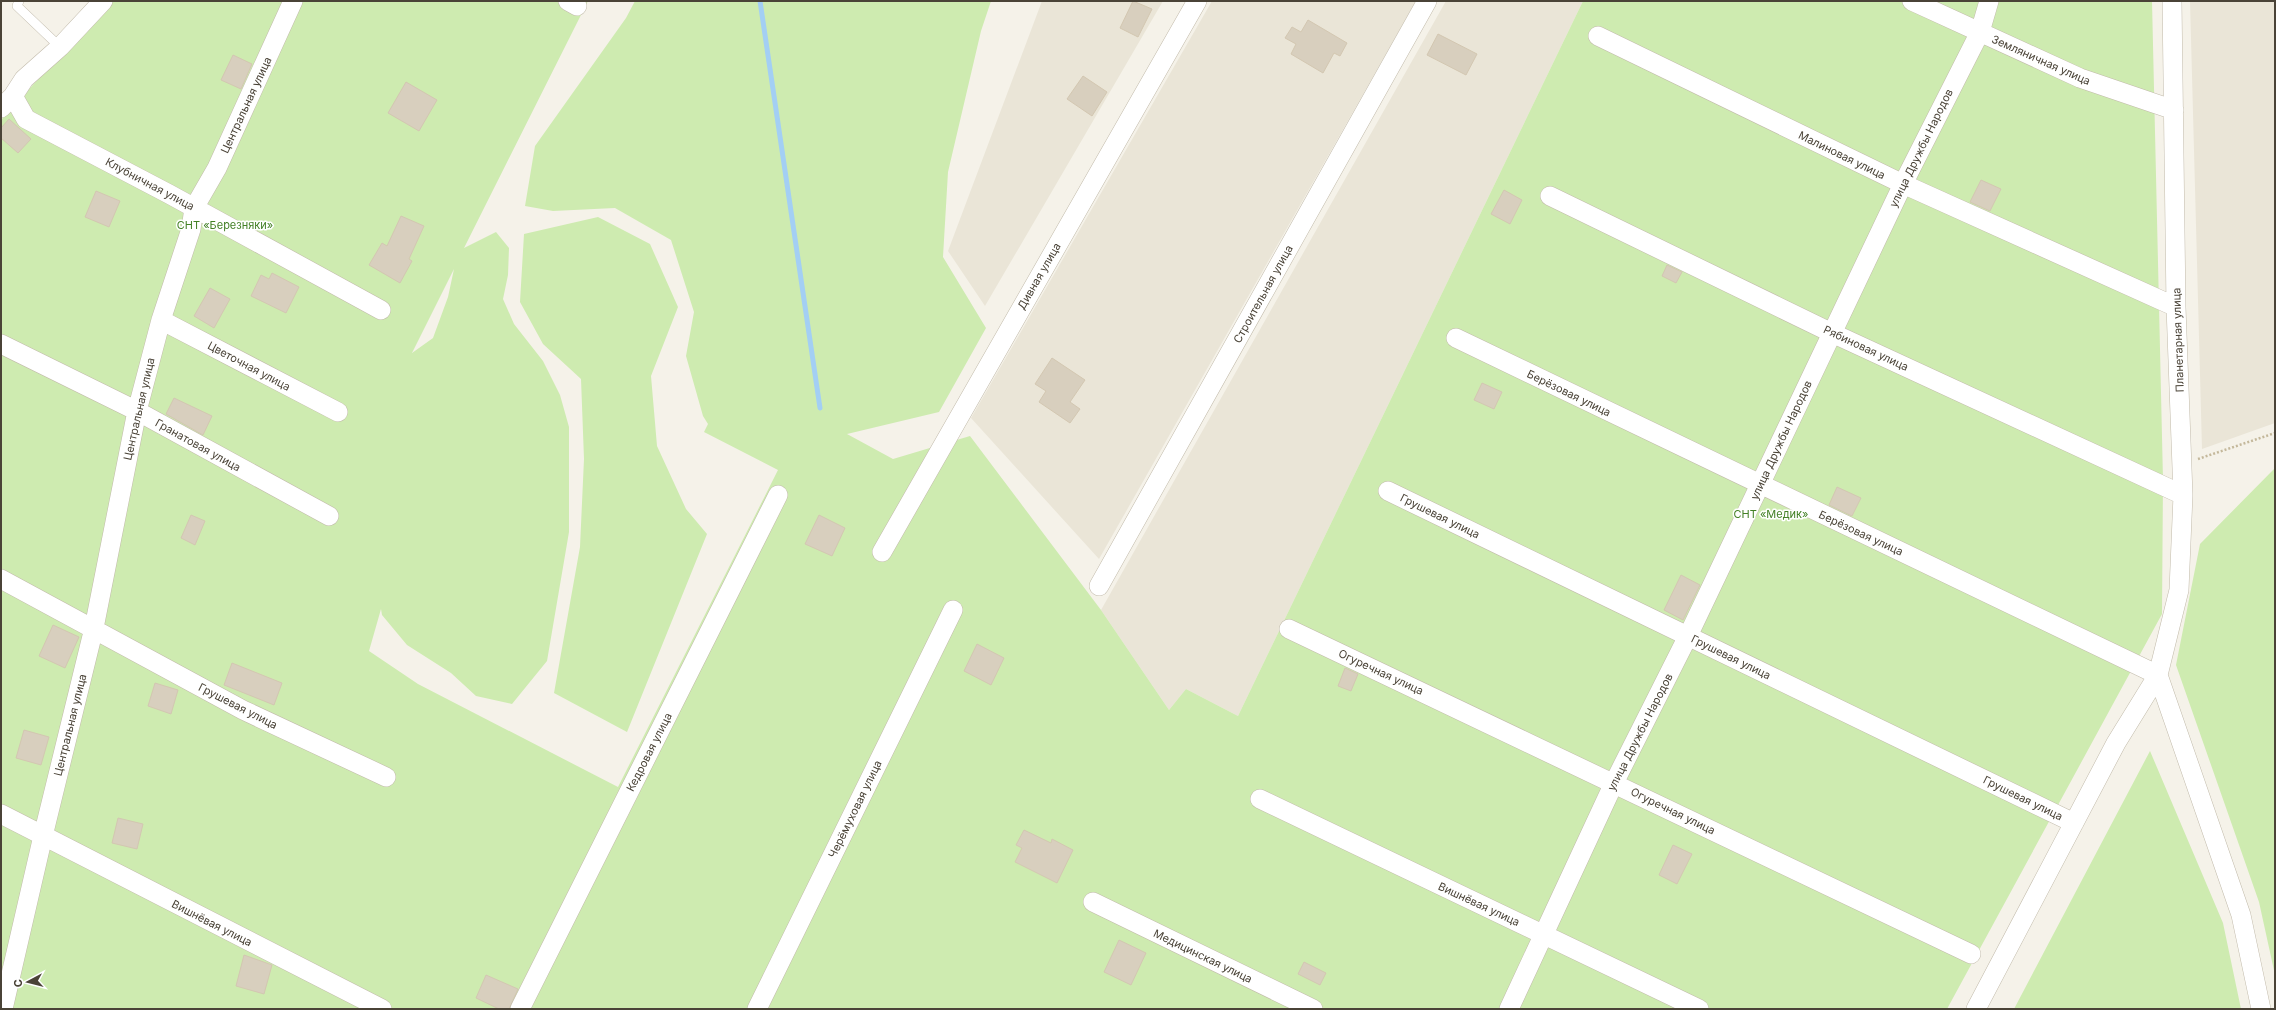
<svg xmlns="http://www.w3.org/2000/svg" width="2276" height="1010" viewBox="0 0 2276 1010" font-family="Inter,sans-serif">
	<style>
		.residential { fill: #eae5d7 }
		.green { fill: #ceebb0; fill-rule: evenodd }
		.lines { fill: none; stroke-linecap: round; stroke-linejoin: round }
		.stream { stroke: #a3cff4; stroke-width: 5 }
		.building { fill: #d8cfbe; stroke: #d3c7b1 }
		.lane-casing { stroke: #c2bbab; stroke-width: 10 }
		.street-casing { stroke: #c2bbab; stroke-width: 20 }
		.path { stroke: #c4b89b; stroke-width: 2.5; stroke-dasharray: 2 2; stroke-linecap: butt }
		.lane { stroke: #fff; stroke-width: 9 }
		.street { stroke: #fff; stroke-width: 19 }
		.labels { text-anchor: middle; stroke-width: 3; stroke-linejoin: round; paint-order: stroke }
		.street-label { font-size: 11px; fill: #4a4337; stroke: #fff }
		.park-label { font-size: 11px; fill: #438026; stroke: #fff }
	</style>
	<rect width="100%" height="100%" fill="#f5f2e9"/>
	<!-- residential -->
	<path class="residential" d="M1042,1H1163L985,306L948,251Z
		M1212,1H1416L1099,559L971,418Z
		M1446,1H1583L1238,716L1186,689L1169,710L1101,610Z
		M2190,1H2275V423L2202,449Z"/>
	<!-- green -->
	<path class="green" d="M109,1H588L464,248L496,232L509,248L508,275L503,299L514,324L543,361L560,395L569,427V532L547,661L512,704L476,696L451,673L407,645L382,615L381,609L369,651L418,684L618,787L778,470L704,432L708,424L703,416L686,356L694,312L671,240L615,208L553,211L525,206L535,146L626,18L635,1H991L981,31L948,172L943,257L986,328L939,412L847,434L893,459L970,436L1101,610L1169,710L1186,689L1238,716L1583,1H2152L2163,480L2162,614L1947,1009H1V120ZM454,269L448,297L433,338L412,353Z
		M598,217L650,244L678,307L651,376L657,446L686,509L707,534L627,732L554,693L580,547L584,459L581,379L543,344L520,302L524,234Z
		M2275,468V975L2259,902L2176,665L2200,544Z
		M2150,751L2223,923L2241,1009H2014Z"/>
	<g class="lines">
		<!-- stream -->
		<path class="stream" d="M760,1L820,408"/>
	</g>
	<!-- building -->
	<path class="building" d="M1133,1L1152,9L1138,37L1120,28Z
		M1308,20L1347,43L1340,56L1334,53L1323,73L1291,54L1296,44L1285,38L1292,27L1301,32Z
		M1438,34L1477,54L1466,75L1427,55Z
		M233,55L252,64L241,89L221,80Z
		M1083,76L1107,92L1092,116L1067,99Z
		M406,82L437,100L419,131L388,113Z
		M9,119L31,139L18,153L1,138V128Z
		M1981,180L2001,189L1990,211L1970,202Z
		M1504,190L1522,200L1510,224L1491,214Z
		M96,191L120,201L109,227L85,217Z
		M401,216L424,226L409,259L412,261L400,283L369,265L382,243L387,246Z
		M1667,265L1682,272L1676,283L1662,276Z
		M272,273L299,287L286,313L251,296L261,275L269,279Z
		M210,288L230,299L214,328L194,316Z
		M1052,358L1085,380L1070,402L1080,409L1070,423L1039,402L1046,391L1035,384Z
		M1482,383L1502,392L1494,409L1474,400Z
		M174,398L212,416L203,435L166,414Z
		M1837,487L1861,498L1852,516L1829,505Z
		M191,515L205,521L195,545L181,538Z
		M819,515L845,528L832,556L805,544Z
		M1681,575L1700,585L1683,620L1664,610Z
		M53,625L79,637L65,668L39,656Z
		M977,644L1004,658L991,685L964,671Z
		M232,663L282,683L274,705L224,685Z
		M1345,668L1358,674L1351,691L1338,686Z
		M155,683L178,690L171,714L148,706Z
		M24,730L49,737L41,765L16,758Z
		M118,818L143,824L137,849L112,843Z
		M1024,830L1051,843L1052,839L1073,850L1057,883L1015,862L1022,848L1016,845Z
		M1673,845L1692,854L1677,884L1659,875Z
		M1119,940L1146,953L1131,985L1104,972Z
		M244,955L272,965L264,994L236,986Z
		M1304,962L1326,973L1320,985L1298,974Z
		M486,975L518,989L509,1009H499L476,998Z"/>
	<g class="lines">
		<defs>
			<path id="lane" d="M19,1L17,6L60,47"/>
			<path id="street" d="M568,1L577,6
				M1912,1L2080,78L2174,110
				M1598,36L1903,184L2176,307
				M13,96L26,119L169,194L381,310
				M1,108L13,96L24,79L60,47L103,1
				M1550,196L1832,333L2183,495
				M161,320L338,412
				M1456,338L2158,675
				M1,344L137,411L329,516
				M1388,491L2074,823
				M882,552L1197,1
				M1,579L243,710L386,777
				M1099,586L1427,1
				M1289,629L1971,954
				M2158,675L2241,915L2261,1009
				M1260,799L1699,1009
				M1,814L382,1009
				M1093,902L1313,1009
				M3,1009L43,836L94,628L137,411L161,320L191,229L194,208L217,168L293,1
				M520,1009L778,495
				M757,1009L953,610
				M1509,1009L1614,783L1688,636L1903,184L1980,32L1989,1
				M1976,1009L2116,743L2158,675L2179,590L2183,495L2176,307L2172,1"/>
		</defs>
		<!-- lane casing -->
		<use href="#lane" class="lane-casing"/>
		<!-- street casing -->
		<use href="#street" class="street-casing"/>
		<!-- path -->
		<path class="path" d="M2198,459L2275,433"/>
		<!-- lane -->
		<use href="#lane" class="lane"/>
		<!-- street -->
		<use href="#street" class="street"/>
	</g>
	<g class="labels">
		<!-- street labels -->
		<g class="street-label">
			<text transform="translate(2041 60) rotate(24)" y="4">Земляничная улица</text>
			<text transform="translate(246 105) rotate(-65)" y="4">Центральная улица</text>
			<text transform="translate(1921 148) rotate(-64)" y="4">улица Дружбы Народов</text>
			<text transform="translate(1842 155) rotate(26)" y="4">Малиновая улица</text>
			<text transform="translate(150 184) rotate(28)" y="4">Клубничная улица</text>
			<text transform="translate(1039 276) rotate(-60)" y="4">Дивная улица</text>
			<text transform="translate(1263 294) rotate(-61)" y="4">Строительная улица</text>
			<text transform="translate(2178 340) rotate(-92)" y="4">Планетарная улица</text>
			<text transform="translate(1866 348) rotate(25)" y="4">Рябиновая улица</text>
			<text transform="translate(249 366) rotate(28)" y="4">Цветочная улица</text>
			<text transform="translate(1569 393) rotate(26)" y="4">Берёзовая улица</text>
			<text transform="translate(139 409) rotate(-77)" y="4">Центральная улица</text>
			<text transform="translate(1781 440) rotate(-65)" y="4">улица Дружбы Народов</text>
			<text transform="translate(198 445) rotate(29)" y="4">Гранатовая улица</text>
			<text transform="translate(1440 516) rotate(26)" y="4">Грушевая улица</text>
			<text transform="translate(1861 533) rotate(25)" y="4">Берёзовая улица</text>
			<text transform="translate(1731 657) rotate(26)" y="4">Грушевая улица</text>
			<text transform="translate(1381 672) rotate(25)" y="4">Огуречная улица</text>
			<text transform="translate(238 706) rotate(27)" y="4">Грушевая улица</text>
			<text transform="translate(70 725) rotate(-76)" y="4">Центральная улица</text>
			<text transform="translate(1640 732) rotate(-63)" y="4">улица Дружбы Народов</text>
			<text transform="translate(649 752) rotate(-63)" y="4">Кедровая улица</text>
			<text transform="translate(2023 798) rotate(26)" y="4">Грушевая улица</text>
			<text transform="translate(855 809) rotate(-64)" y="4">Черёмуховая улица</text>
			<text transform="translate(1673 811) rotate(26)" y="4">Огуречная улица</text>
			<text transform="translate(1479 904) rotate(25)" y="4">Вишнёвая улица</text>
			<text transform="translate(212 923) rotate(27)" y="4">Вишнёвая улица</text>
			<text transform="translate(1203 956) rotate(26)" y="4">Медицинская улица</text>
		</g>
		<!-- park labels -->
		<g class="park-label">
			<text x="225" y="229">СНТ «Березняки»</text>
			<text x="1771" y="518">СНТ «Медик»</text>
		</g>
	</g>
	<!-- border -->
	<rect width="2276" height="1010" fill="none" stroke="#4a4337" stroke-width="4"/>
	<!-- north arrow -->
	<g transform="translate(28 982) rotate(263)" stroke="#ffffff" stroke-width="3" paint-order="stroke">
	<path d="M0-3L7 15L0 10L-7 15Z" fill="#4a4337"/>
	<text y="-6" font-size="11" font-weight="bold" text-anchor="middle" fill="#4a4337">С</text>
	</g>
</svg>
